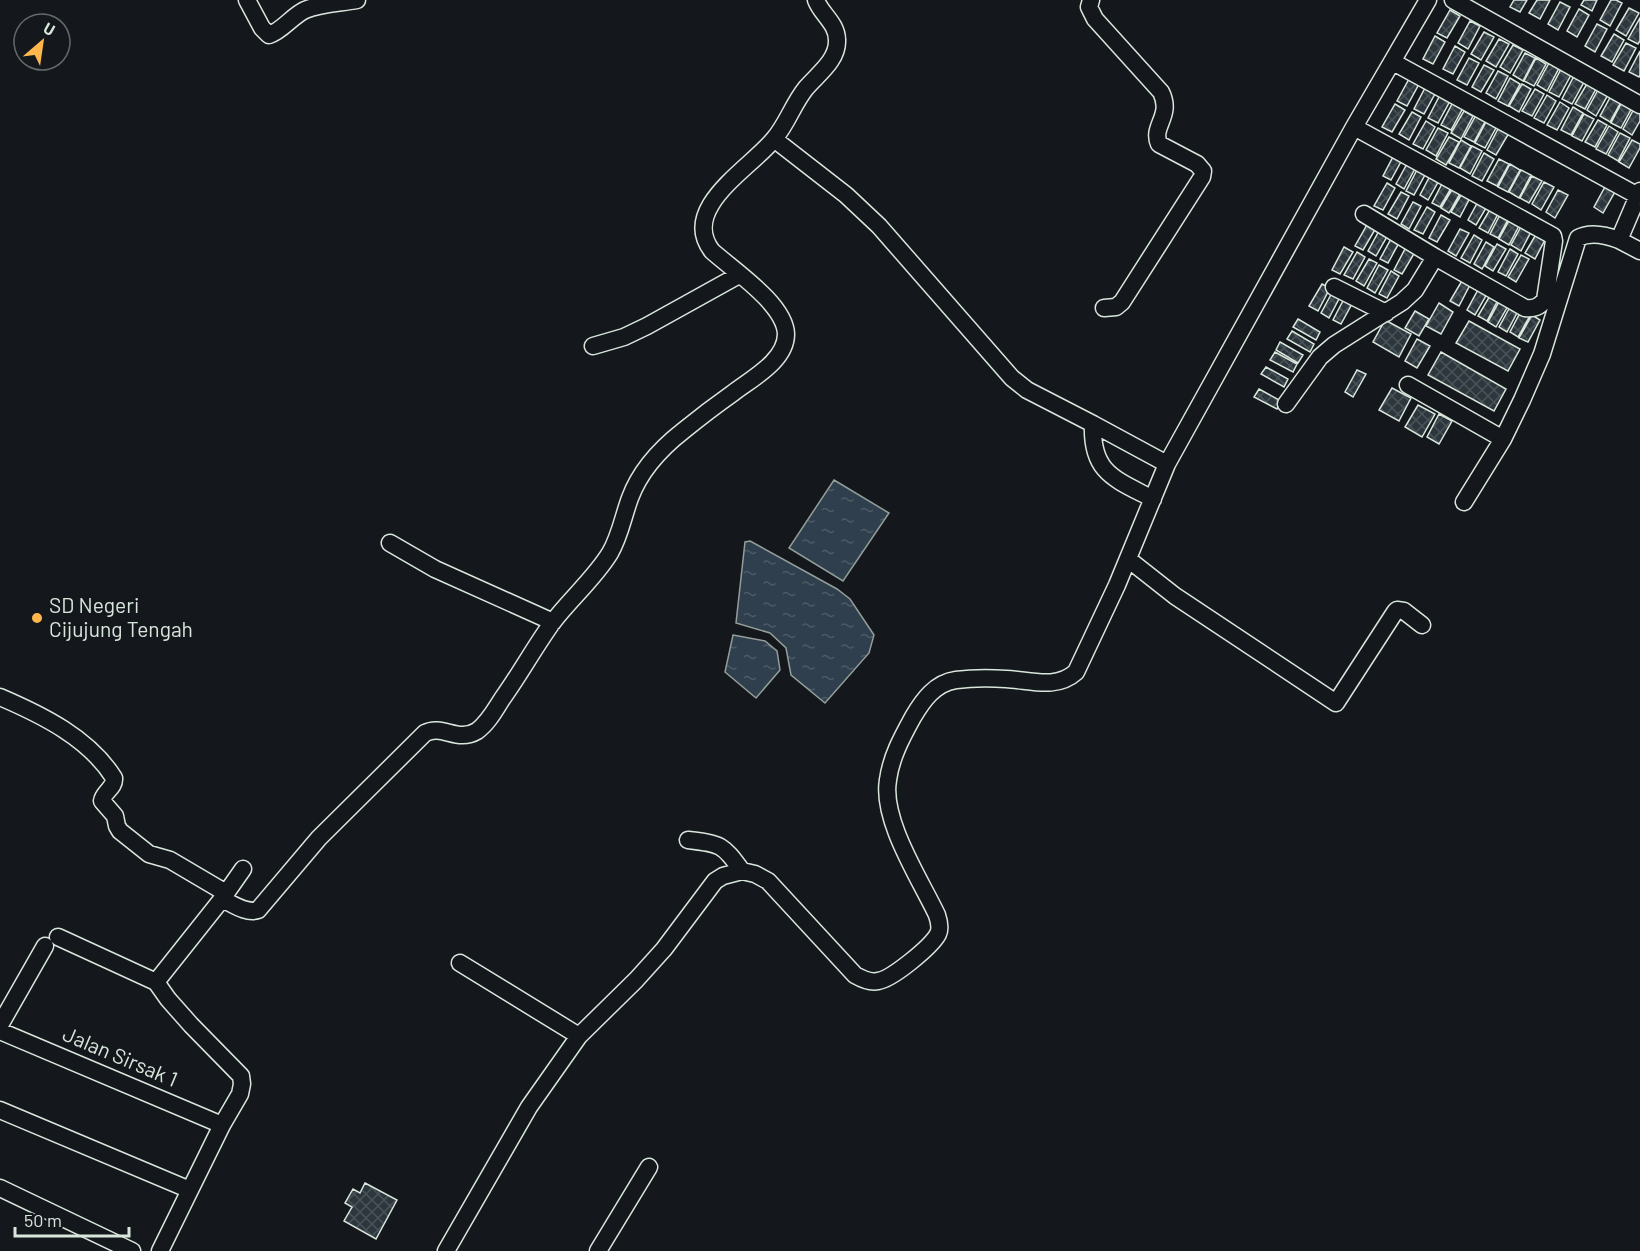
<svg xmlns="http://www.w3.org/2000/svg" width="1640" height="1251" viewBox="0 0 1640 1251" font-family="Barlow,sans-serif">
	<style>
		.water { fill: url(#water-ripples); stroke: #939e99; stroke-width: 1.5 }
		.building { fill: url(#building-cross-hatch); stroke: #d8e6dc; stroke-width: 1.5 }
		.lines { fill: none; stroke-linecap: round; stroke-linejoin: round }
		.minor-casing { stroke: #d8e6dc; stroke-width: 19 }
		.minor { stroke: #14181c; stroke-width: 16 }
		.poi-dot { fill: #ffb74d; stroke: #14181c; stroke-width: 2 }
		.labels { text-anchor: middle; stroke-width: 4.5; stroke-linejoin: round; paint-order: stroke }
		.poi-label { font-size: 21px; fill: #d8e6dc; stroke: #14181c; text-anchor: start }
		.street-label { font-size: 21px; fill: #d8e6dc; stroke: #14181c }
	</style>
	<defs>
		<pattern id="water-ripples" width="26" height="14" patternUnits="userSpaceOnUse" patternTransform="scale(1.5)"><rect width="26" height="14" fill="#2f3f4d"/><path d="M2 4q2-2 4 0t4 0M15 11q2-2 4 0t4 0" fill="none" stroke="#4c5b66"/></pattern>
		<pattern id="building-cross-hatch" width="8" height="8" patternUnits="userSpaceOnUse" patternTransform="scale(1.5)"><rect width="8" height="8" fill="#2c363c"/><path d="M0 0l8 8M0 8l8-8" fill="none" stroke="#4a5358"/></pattern>
	</defs>
	<rect width="100%" height="100%" fill="#14181c"/>
	<!-- water -->
	<path class="water" d="M834,480L889,513L843,581L789,548Z
		M750,541L837,589L850,599L874,635L869,653L825,703L791,675L786,648L770,633L736,623L745,542Z
		M733,635L765,641L777,651L780,670L756,698L725,672Z"/>
	<!-- building -->
	<path class="building" d="M1514,0H1527L1520,12L1510,7Z
		M1537,0H1550L1540,19L1529,13Z
		M1584,0H1597L1592,11L1581,5Z
		M1611,0H1616L1622,3L1610,26L1600,20Z
		M1560,2L1570,7L1558,30L1548,24Z
		M1629,8L1639,13L1626,36L1616,30Z
		M1579,9L1589,15L1577,37L1567,31Z
		M1450,10L1460,16L1447,38L1437,33Z
		M1640,18V41L1638,44L1628,39Z
		M1470,21L1480,26L1468,49L1458,43Z
		M1597,24L1607,29L1595,52L1585,46Z
		M1484,32L1494,37L1481,60L1471,54Z
		M1614,34L1624,40L1612,62L1601,56Z
		M1435,36L1445,42L1433,64L1423,59Z
		M1499,39L1509,44L1496,67L1486,61Z
		M1626,43L1636,48L1624,71L1613,65Z
		M1513,45L1523,50L1510,73L1500,67Z
		M1455,46L1465,52L1453,74L1443,69Z
		M1640,51V75L1639,77L1629,72Z
		M1525,53L1535,58L1523,81L1513,75Z
		M1469,58L1479,63L1467,85L1457,80Z
		M1536,58L1546,64L1534,86L1524,81Z
		M1549,63L1559,68L1547,91L1537,85Z
		M1484,65L1494,70L1481,92L1472,87Z
		M1561,69L1571,75L1559,97L1549,92Z
		M1498,71L1508,76L1496,99L1486,93Z
		M1574,76L1584,82L1572,104L1562,99Z
		M1510,78L1520,84L1508,106L1498,101Z
		M1409,79L1419,84L1407,106L1397,101Z
		M1588,82L1597,87L1585,109L1575,104Z
		M1522,84L1531,89L1519,112L1509,106Z
		M1426,86L1436,92L1424,114L1414,109Z
		M1599,88L1609,93L1596,116L1587,110Z
		M1535,89L1544,94L1532,116L1522,111Z
		M1612,94L1622,100L1610,122L1600,116Z
		M1440,95L1450,101L1438,123L1428,118Z
		M1547,95L1556,101L1544,123L1534,118Z
		M1623,100L1633,106L1621,128L1611,123Z
		M1453,102L1463,108L1451,130L1441,125Z
		M1560,102L1569,108L1557,130L1547,125Z
		M1395,104L1405,110L1392,132L1382,127Z
		M1573,107L1583,113L1571,135L1561,130Z
		M1635,107L1640,110V121L1632,135L1623,129Z
		M1464,111L1473,116L1461,139L1451,133Z
		M1412,112L1421,117L1409,140L1399,134Z
		M1584,114L1594,119L1582,141L1572,136Z
		M1476,115L1486,120L1474,142L1464,137Z
		M1487,120L1497,126L1485,148L1475,143Z
		M1598,120L1607,125L1595,147L1585,142Z
		M1426,121L1435,127L1423,149L1413,144Z
		M1609,126L1618,132L1606,154L1596,149Z
		M1499,127L1509,133L1496,155L1487,150Z
		M1438,128L1448,133L1436,156L1426,150Z
		M1620,133L1630,138L1618,161L1608,155Z
		M1449,137L1459,142L1446,165L1436,159Z
		M1461,140L1471,146L1459,168L1449,163Z
		M1632,140L1640,144V148L1629,168L1619,162Z
		M1472,146L1482,151L1470,174L1460,168Z
		M1395,153L1403,158L1391,180L1383,176Z
		M1484,153L1494,159L1482,181L1472,176Z
		M1499,159L1509,164L1497,186L1487,181Z
		M1408,162L1416,167L1404,189L1396,184Z
		M1510,164L1520,170L1508,192L1498,187Z
		M1418,168L1426,173L1414,195L1406,191Z
		M1521,170L1531,175L1519,198L1509,192Z
		M1432,172L1441,177L1428,200L1420,195Z
		M1532,176L1542,181L1529,203L1520,198Z
		M1444,180L1453,185L1440,207L1432,203Z
		M1544,182L1554,187L1541,210L1532,204Z
		M1387,183L1395,188L1383,210L1374,206Z
		M1606,185L1616,190L1603,213L1594,207Z
		M1454,186L1462,190L1449,213L1441,208Z
		M1464,190L1472,194L1460,217L1451,212Z
		M1558,190L1568,195L1555,218L1546,212Z
		M1401,192L1409,196L1397,219L1388,214Z
		M1480,198L1489,203L1476,225L1468,220Z
		M1413,202L1421,206L1409,229L1401,224Z
		M1492,206L1500,210L1488,233L1479,228Z
		M1427,207L1435,212L1423,234L1414,230Z
		M1502,211L1510,216L1498,238L1490,234Z
		M1441,215L1450,220L1437,242L1429,238Z
		M1511,217L1521,222L1509,245L1499,239Z
		M1368,223L1376,228L1363,250L1355,246Z
		M1523,223L1533,228L1521,251L1511,245Z
		M1380,229L1389,233L1376,256L1368,251Z
		M1460,229L1469,233L1456,256L1448,251Z
		M1538,231L1547,236L1535,259L1525,253Z
		M1474,235L1482,240L1470,263L1461,258Z
		M1392,237L1400,241L1388,263L1380,259Z
		M1486,242L1494,247L1482,269L1474,264Z
		M1497,244L1506,249L1493,271L1485,266Z
		M1344,247L1353,252L1340,274L1332,270Z
		M1406,247L1415,252L1402,274L1394,270Z
		M1510,249L1518,254L1506,276L1498,272Z
		M1357,252L1365,257L1353,279L1344,275Z
		M1521,255L1529,259L1516,282L1508,277Z
		M1369,259L1377,263L1364,286L1356,281Z
		M1379,265L1388,270L1375,293L1367,288Z
		M1391,271L1399,276L1387,298L1379,294Z
		M1463,279L1471,283L1459,306L1450,301Z
		M1322,284L1330,288L1318,311L1309,306Z
		M1479,288L1488,292L1475,315L1467,310Z
		M1333,291L1341,295L1329,318L1321,313Z
		M1491,294L1499,298L1487,321L1478,316Z
		M1345,297L1353,302L1341,324L1333,320Z
		M1500,300L1509,304L1496,327L1488,322Z
		M1439,303L1453,312L1441,334L1426,326Z
		M1511,305L1519,309L1507,332L1499,327Z
		M1522,309L1531,314L1518,337L1510,332Z
		M1415,311L1429,319L1419,336L1405,328Z
		M1532,315L1540,320L1528,342L1519,338Z
		M1298,319L1320,332L1316,340L1293,327Z
		M1385,320L1411,334L1399,357L1373,342Z
		M1469,321L1520,349L1508,371L1456,343Z
		M1292,331L1314,344L1310,352L1287,339Z
		M1417,339L1430,346L1417,368L1405,361Z
		M1280,342L1303,355L1298,363L1276,350Z
		M1275,352L1297,364L1293,372L1270,360Z
		M1441,352L1506,389L1494,411L1428,375Z
		M1266,367L1288,379L1284,387L1261,374Z
		M1357,370L1366,374L1353,397L1345,392Z
		M1392,388L1411,398L1399,421L1379,410Z
		M1259,389L1281,401L1277,409L1254,397Z
		M1418,405L1435,414L1422,437L1405,427Z
		M1439,414L1452,421L1439,444L1427,437Z
		M365,1183L397,1200L376,1239L344,1221L352,1207L345,1203L353,1189L360,1193Z"/>
	<g class="lines">
		<defs>
			<path id="minor" d="M247,0L262,28L269,35C282,31 292,16 305,10C321,3 340,3 357,0
				M1091,0L1089,7L1095,19L1161,92C1173,116 1151,126 1159,144L1197,164L1203,171L1202,177L1122,302L1116,307L1104,308
				M1453,0L1640,105
				M1393,62L1638,196
				M774,139L846,195L879,226L1012,378L1027,390L1093,424C1091,473 1115,479 1153,499
				M1364,214L1435,257
				M1619,240L1640,251
				M1334,287L1386,313
				M593,346L624,337L647,326L739,275
				M1408,385L1503,439
				M1286,404L1320,357L1334,345L1402,302L1415,290L1435,257L1525,308C1534,309 1539,307 1545,300L1554,241L1553,236L1354,127
				M1093,424L1167,464
				M1464,502L1503,439L1522,400L1542,354L1578,238C1591,231 1606,235 1619,240L1640,191
				M390,543L435,569L553,622
				M1128,559L1175,596L1336,703L1395,612L1397,610L1404,611L1422,625
				M0,697C42,715 89,738 114,778C115,788 103,792 102,801L115,816L117,826L120,831L149,854L170,860L226,893
				M688,840C722,844 722,844 742,871
				M222,899C233,904 246,914 258,910L319,838L425,733C443,724 457,743 477,731C488,723 495,710 502,699C520,674 534,648 552,623C570,599 594,579 610,553C620,536 623,517 630,498C640,471 660,449 683,431C699,418 716,405 733,393C751,379 786,361 786,334C785,304 733,270 712,251C679,208 751,168 774,139C787,124 793,104 806,88C818,74 838,60 837,40C837,23 821,14 816,0
				M58,937L156,982L168,999L191,1025L241,1076L242,1084L240,1094L222,1125L160,1251
				M460,963L579,1036
				M156,982L222,899L243,869
				M0,1025L45,946
				M0,1031L222,1125
				M0,1110L190,1190
				M0,1188L132,1251
				M446,1251L529,1107L579,1036L636,980L664,949L715,881L723,876L742,871L755,874L768,881L855,975C862,979 870,983 878,981C892,979 931,947 938,934C941,928 939,921 937,915C920,879 881,820 888,780C891,757 902,737 913,717C923,700 935,683 956,680C972,678 990,678 1006,679C1030,680 1056,690 1076,672L1117,585L1167,464L1354,127L1428,0
				M598,1251L649,1167"/>
		</defs>
		<!-- minor casing -->
		<use href="#minor" class="minor-casing"/>
		<!-- minor -->
		<use href="#minor" class="minor"/>
	</g>
	<!-- markers -->
	<circle class="poi-dot" cx="37" cy="618" r="6"/>
	<g class="labels">
		<!-- poi labels -->
		<g class="poi-label">
			<text x="49" y="613">SD Negeri<tspan x="49" dy="24">Cijujung Tengah</tspan></text>
		</g>
		<!-- street labels -->
		<g class="street-label">
			<text transform="translate(120 1057) rotate(23)" y="7">Jalan Sirsak 1</text>
		</g>
	</g>
	<!-- north arrow -->
	<g transform="translate(42 42) rotate(29)"><circle r="28" fill="#14181c" stroke="#626a69" stroke-width="1.5"/>
	<path d="M0-4.5L10 22L0 15L-10 22Z" fill="#ffb74d"/>
	<text y="-9" font-size="16" font-weight="bold" text-anchor="middle" fill="#d8e6dc">U</text>
	</g>
	<!-- scale -->
	<path d="M15 1227v9h114v-9" fill="none" stroke="#d8e6dc" stroke-width="3"/>
	<text x="24" y="1227" font-size="18" fill="#d8e6dc" stroke="#14181c" stroke-width="4.5" paint-order="stroke">50 m</text>
</svg>
